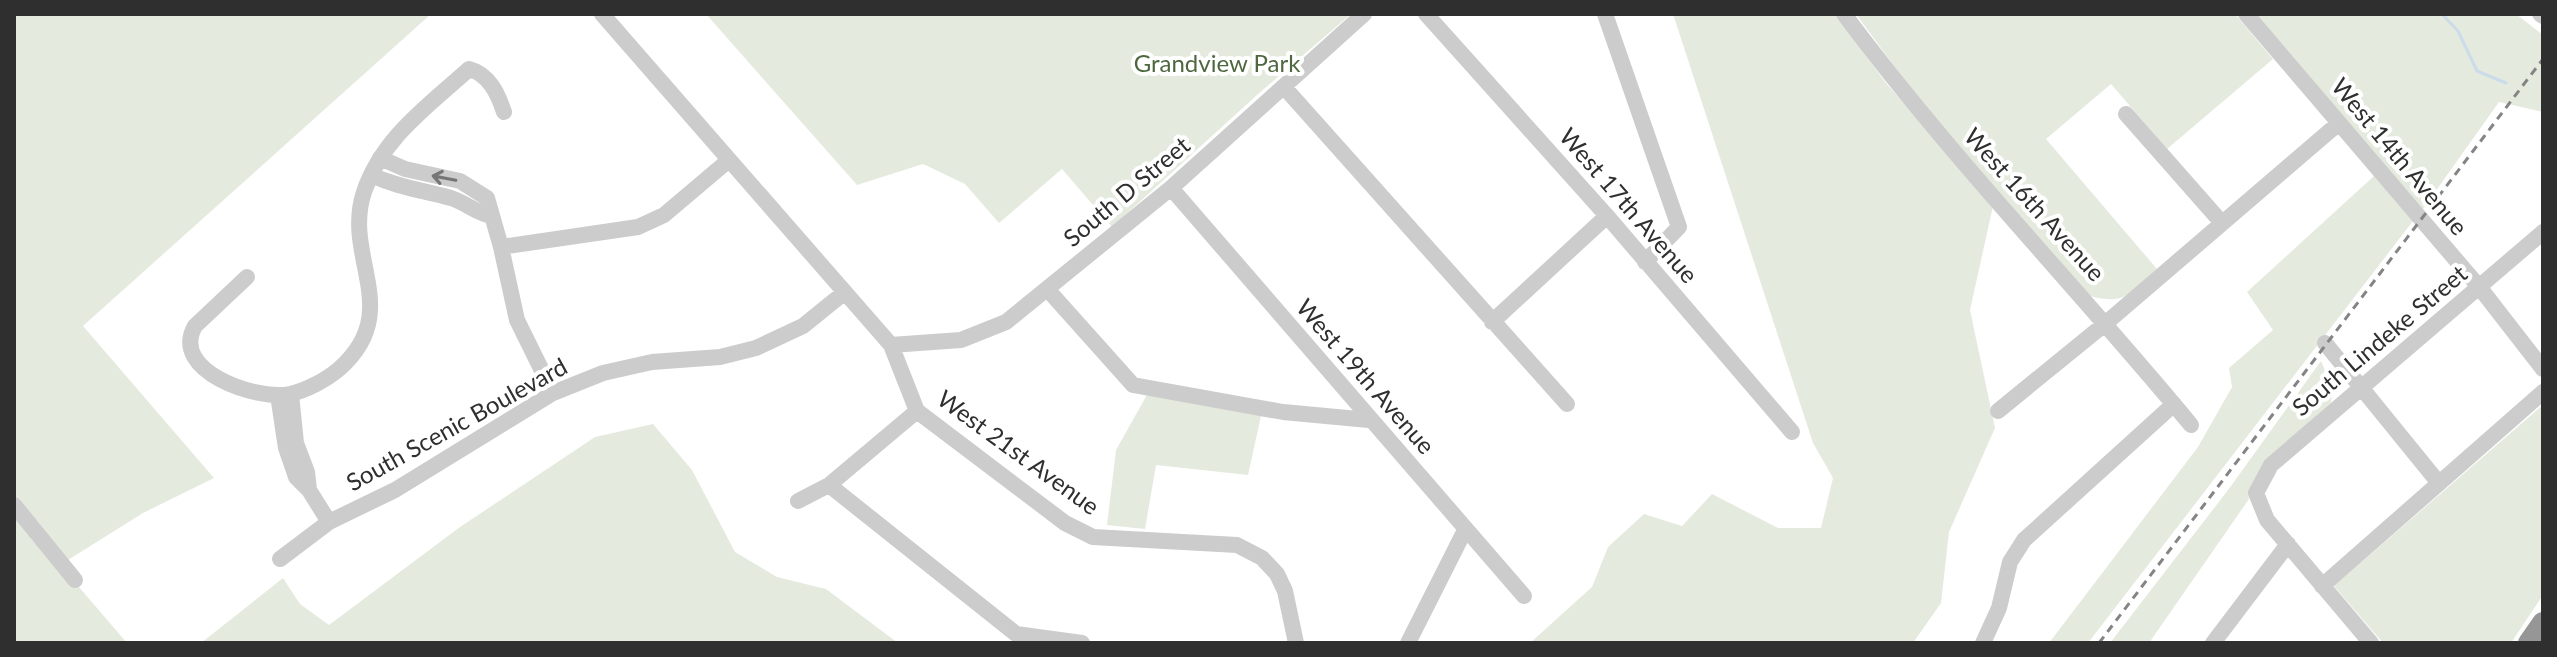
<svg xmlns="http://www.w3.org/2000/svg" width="2557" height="657" viewBox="0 0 2557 657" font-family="Lato,sans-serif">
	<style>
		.green { fill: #e4ebde }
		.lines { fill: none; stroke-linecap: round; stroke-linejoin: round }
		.stream { stroke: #cbdbe9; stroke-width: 3 }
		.minor { stroke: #ccc; stroke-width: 16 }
		.highway { stroke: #969696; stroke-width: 22 }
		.rail { stroke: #848484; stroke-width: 3; stroke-dasharray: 8 6; stroke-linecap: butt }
		.oneway { stroke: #767676 }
		.labels { text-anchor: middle; stroke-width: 8; stroke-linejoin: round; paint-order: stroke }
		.park-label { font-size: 24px; fill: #4f673f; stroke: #fff }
		.street-label { font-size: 24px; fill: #2f2f2f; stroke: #fff }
	</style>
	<rect width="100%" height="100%" fill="#fff"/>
	<!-- green -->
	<path class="green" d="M14,14H431L83,326L214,478L143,513L60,565L127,643H14Z
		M706,14H1351L1257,95L1112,227L1062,169L999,223L965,184L923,164L857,185Z
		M1673,14H1835L1886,83L1993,206L1970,310L1995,428L1949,532L1941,603L1913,643H1530L1592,587L1608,547L1644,514L1682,526L1712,494L1778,528H1821L1833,478L1813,443Z
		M1856,14H2235L2273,59L2167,149L2111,84L2046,139L2157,269C2131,292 2127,306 2090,296L1916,96Z
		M2255,14H2516L2543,35V112L2499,102L2423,209Z
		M2374,176L2413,221L2088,643H2049L2198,447L2232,387L2229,368L2273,330L2247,292Z
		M2321,361L2333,387L2331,403L2272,454L2248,493L2249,499L2149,643H2110L2228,490Z
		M1148,393L1261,416L1248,475L1156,465L1145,529L1107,525L1116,450Z
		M2543,405V595L2511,643H2383L2334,586Z
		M653,424L692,470L735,552L777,577L826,589L898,643H201L283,578L300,604L329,625L460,527L595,437Z"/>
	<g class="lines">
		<!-- stream -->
		<path class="stream" d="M2442,14L2458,31L2477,71L2506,83"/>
		<!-- minor -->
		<path class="minor" d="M602,14L891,345L917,411L1065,523L1093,537L1237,545L1262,558L1277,574L1285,591L1296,643
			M1426,14L1607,216L1792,432
			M1605,14L1679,227L1645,262
			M1844,14C1951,158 2077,287 2191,425
			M2246,14L2480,288L2543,369
			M2540,14L2543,16
			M1284,87L1567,404
			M2126,114L2222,223
			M380,158L405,169L460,181L487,198L501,247L517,320L553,393
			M371,175C400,188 423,190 451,198C466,203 475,212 491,216
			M1171,188L1524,596
			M501,247L638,227L664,215L729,160
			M247,277L195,326C169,371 257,401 290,394C307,390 326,380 339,369C405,311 342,257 364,192C382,138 428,106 469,69C489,74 498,94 504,112
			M1048,290L1133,385L1283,412L1369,420
			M1492,322L1607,216
			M2325,343L2438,482
			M891,345L961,340L1006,322L1171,188L1364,14
			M291,394L296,443L307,472L309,490
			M278,395L286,448L296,477L309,490L329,522
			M1998,411L2106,323L2339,123
			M829,485L1016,634L1082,643
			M798,501L829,485L917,411
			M14,505L75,580
			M280,559L329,522L395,490L553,393L603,373L652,362L720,357L756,348L803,326L845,292
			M2322,586L2543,392
			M1408,643L1465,530
			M1983,643L1999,608L2010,562L2024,540L2174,404
			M2213,643L2288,544
			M2371,643L2267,520L2256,493L2271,465L2543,232"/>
		<!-- highway -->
		<path class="highway" d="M2529,643L2543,623"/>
		<!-- rail -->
		<path class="rail" d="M2099,643L2543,59"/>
	</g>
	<!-- one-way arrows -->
	<defs><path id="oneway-shaft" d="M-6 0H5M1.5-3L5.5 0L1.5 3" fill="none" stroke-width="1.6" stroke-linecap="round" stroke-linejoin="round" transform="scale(2)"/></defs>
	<use class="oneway" href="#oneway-shaft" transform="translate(444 178) rotate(-169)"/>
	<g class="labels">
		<!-- park labels -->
		<g class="park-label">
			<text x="1217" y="72">Grandview Park</text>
		</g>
		<!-- street labels -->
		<g class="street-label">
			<text transform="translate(2399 157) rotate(50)" y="8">West 14th Avenue</text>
			<text transform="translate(1127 192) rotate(-40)" y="8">South D Street</text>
			<text transform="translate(2034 205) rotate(48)" y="8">West 16th Avenue</text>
			<text transform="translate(1628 206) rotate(49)" y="8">West 17th Avenue</text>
			<text transform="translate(2380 341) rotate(-40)" y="8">South Lindeke Street</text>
			<text transform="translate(1365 377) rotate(49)" y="8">West 19th Avenue</text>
			<text transform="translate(457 425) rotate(-29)" y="8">South Scenic Boulevard</text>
			<text transform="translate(1018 453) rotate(36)" y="8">West 21st Avenue</text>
		</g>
	</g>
	<!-- border -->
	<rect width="2557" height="657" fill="none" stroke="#2f2f2f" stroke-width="32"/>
</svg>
